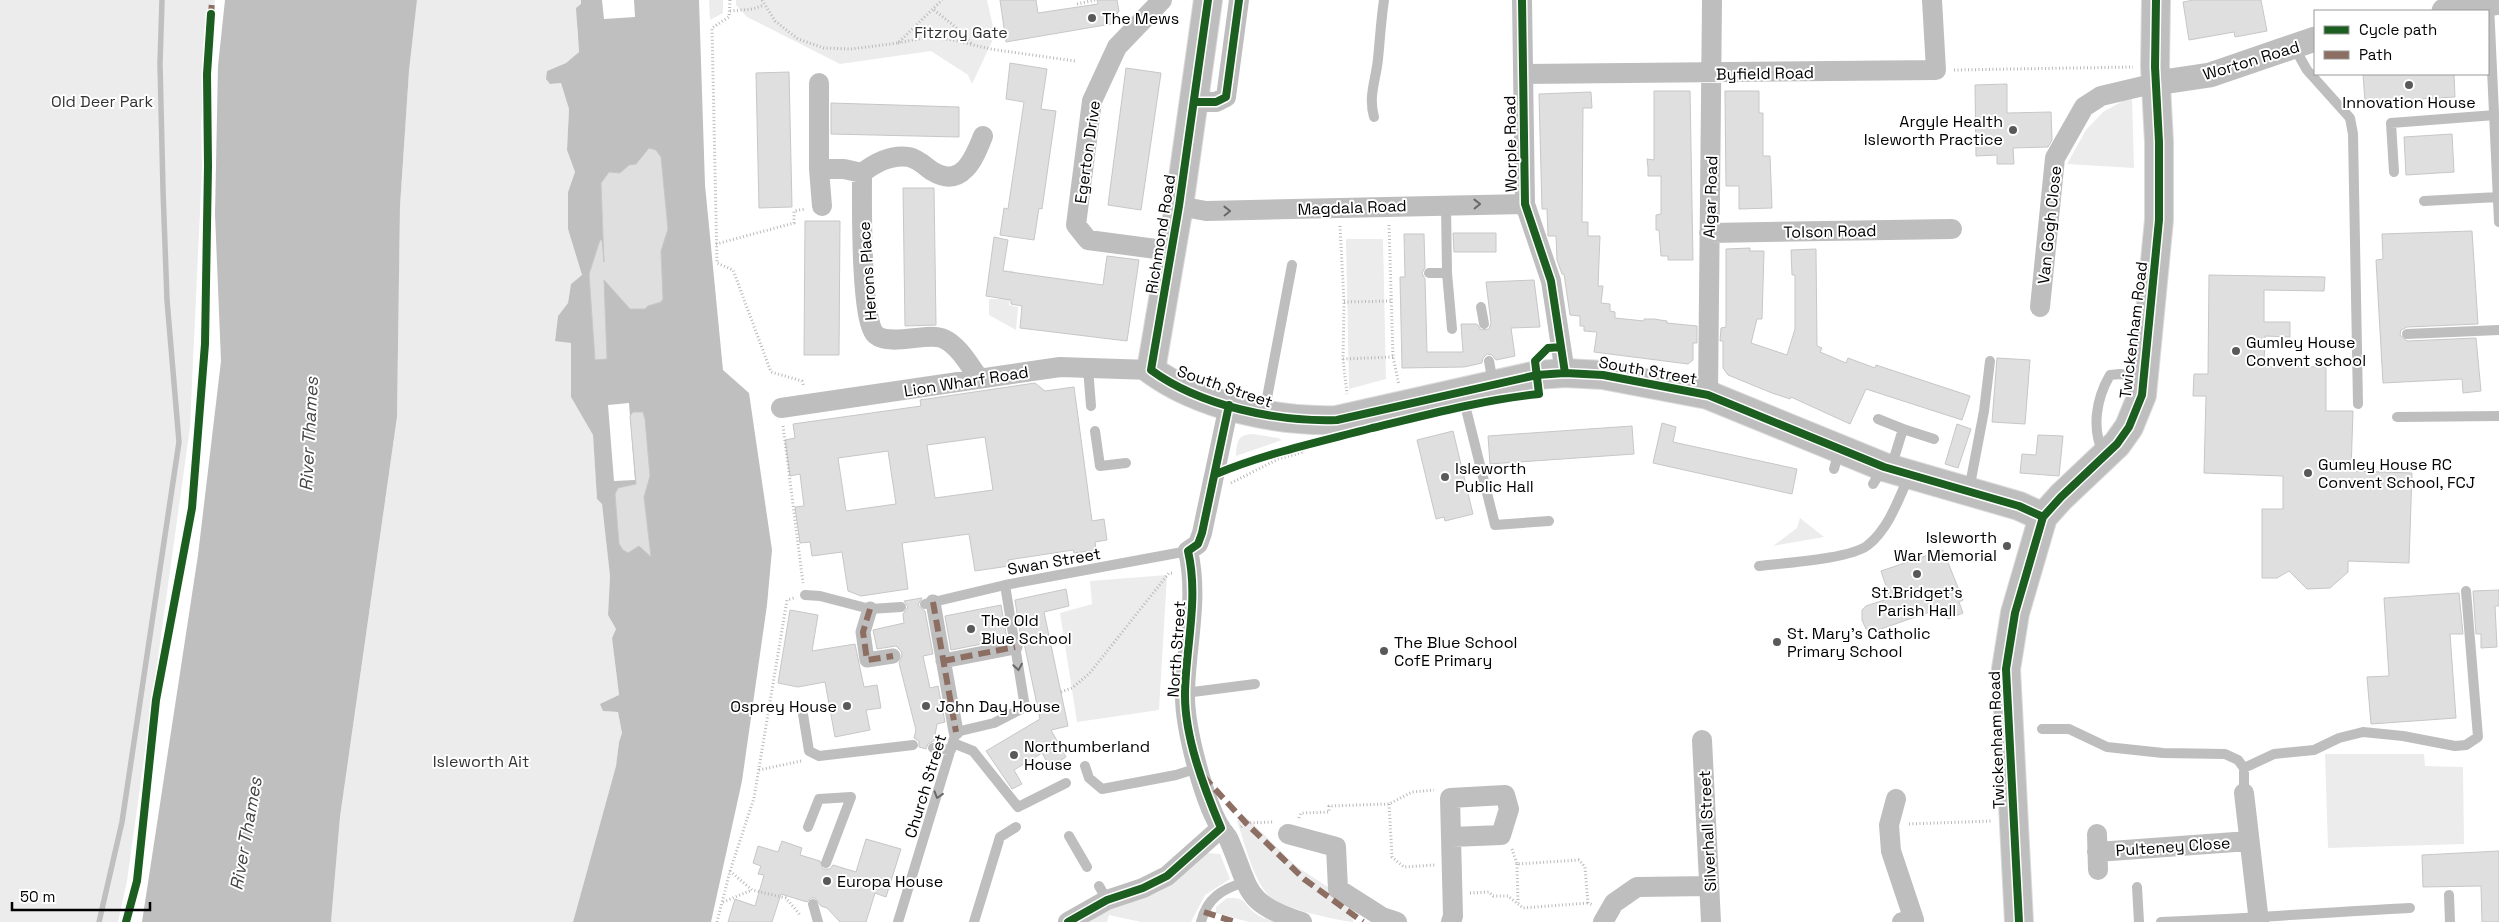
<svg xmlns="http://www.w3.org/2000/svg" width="2499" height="922" viewBox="0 0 2499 922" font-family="'Space Grotesk',sans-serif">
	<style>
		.green { fill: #ececec }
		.water { fill: #bfbfbf }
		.pier { fill: #fff }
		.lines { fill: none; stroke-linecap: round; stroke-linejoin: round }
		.stream { stroke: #bfbfbf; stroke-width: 5.5 }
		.building { fill: #dfdfdf; stroke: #c7c7c7; fill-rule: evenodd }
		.primary-casing { stroke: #dbdbdb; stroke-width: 30 }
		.path { stroke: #b9b9b9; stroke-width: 3; stroke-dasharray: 1 2.5; stroke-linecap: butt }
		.service { stroke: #bebebe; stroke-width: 10 }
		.pedestrian { stroke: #bebebe; stroke-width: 15 }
		.minor { stroke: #bebebe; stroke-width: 20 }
		.tertiary { stroke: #bebebe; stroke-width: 25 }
		.primary { stroke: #bebebe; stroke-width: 28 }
		.quiet { stroke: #8d6e63; stroke-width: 6; stroke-dasharray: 12 6; stroke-linecap: butt }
		.cycleway-casing { stroke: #fff; stroke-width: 11 }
		.cycleway { stroke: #1b5e20; stroke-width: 8 }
		.oneway { stroke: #686868 }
		.poi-dot { fill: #595959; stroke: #fff; stroke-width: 2 }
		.labels { text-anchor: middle; stroke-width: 4; stroke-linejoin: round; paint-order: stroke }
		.poi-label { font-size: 16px; fill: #000; stroke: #fff; text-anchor: start }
		.park-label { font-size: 16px; fill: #333; stroke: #fff }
		.street-label { font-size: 16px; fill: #000; stroke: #fff }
		.water-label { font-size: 18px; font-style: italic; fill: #444; stroke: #fff }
	</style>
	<rect width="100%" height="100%" fill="#fff"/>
	<!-- green -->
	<path class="green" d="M0,0H215L201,122L202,168L190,427L127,881L118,922H0Z
		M417,0H581V4L577,29L579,52L566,63L547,71L550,84L561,83L569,109L567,150L575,172L568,192V229L582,275L571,284L568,303L558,316L555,340L571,342V397L593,435L597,499L602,504L610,576L608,615L616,629L612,638L619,696L603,711L618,712L622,733L619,742L616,766L573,922H331L340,817L397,417L400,206L409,71Z
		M709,0H723V13L710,20Z
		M736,0H987L995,35L972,84L968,75L931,51L840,64L747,17L736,5Z
		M2132,96L2134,168L2067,164L2086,130L2103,112Z
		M1383,239L1386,379L1349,389L1346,239Z
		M1004,270L1014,271L1009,305L1018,307L1016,330L989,315V299H999Z
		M1253,434L1278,438L1282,440L1236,456C1237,441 1237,435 1253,434Z
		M1800,518L1824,537L1773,546L1797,528Z
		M1167,575L1159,710L1077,722L1060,613L1092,604L1090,581Z
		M2325,754H2424L2425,766L2463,767L2464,844L2328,848Z
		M1245,816L1296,866L1354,904L1353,922C1335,920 1281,908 1269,896C1252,877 1245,844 1237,821Z
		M1207,853L1220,854L1230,879L1205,895L1191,922H1141L1109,915L1107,922H1087L1115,907L1157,893L1179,879L1183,872Z
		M1227,898C1247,897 1242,903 1255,913C1259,917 1268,919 1274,922H1249L1216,913V907Z"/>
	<!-- water -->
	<path class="water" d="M225,0H417L409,71L400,206L397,417L340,817L331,922H142L198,555L221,361L215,214L218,66Z
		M581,0H699L705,185L723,370L749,393L772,550L767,605L742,781L711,922H573L616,766L619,742L622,733L618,712L603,711L600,704L619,695L612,638L616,629L608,615L610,576L602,504L597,499L593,435L571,397V343L555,341L558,316L568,303L571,284L582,275L568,229V192L575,172L567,150L569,109L561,83L550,84L546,79L547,71L566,63L579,52L576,8L581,4Z"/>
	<!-- pier -->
	<path class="pier" d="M602,0H634L635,17L604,19Z
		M629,403L635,480L614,481L608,405Z"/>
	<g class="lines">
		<!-- stream -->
		<path class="stream" d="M99,922L122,822L179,442L167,300L163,190L160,64L162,0"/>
	</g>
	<!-- building -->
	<path class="building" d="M1000,0H1036L1038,13L1098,4L1097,0H1117L1119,11L1111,24L1006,42Z
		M2194,0H2261L2267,31L2235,37L2234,32L2189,40L2183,2Z
		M1010,63L1047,69L1041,109L1056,111L1042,209L1039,208L1034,240L1000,235L1004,208L1008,209L1024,102L1006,99Z
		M1126,68L1161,73L1141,210L1108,205Z
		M789,72L792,207L759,208L756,73Z
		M2363,74H2454L2455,97L2365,102Z
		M2007,84V113L2051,112L2052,140L2048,147L2013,148L2014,164H1997V155L1976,156L1975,85Z
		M1654,91H1690L1693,260H1668V256H1661L1659,230H1656V215L1661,214V176H1648V168L1647,159L1654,160Z
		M1725,91H1759V113H1763V156H1770L1772,208L1739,209V186H1726Z
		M1591,92L1592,108H1583L1582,222H1588V236H1600L1598,286H1603L1601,303L1610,304V311L1615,312V318L1644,321V319H1654L1667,321V323L1697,326V343H1693V360L1688,364L1594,352L1597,332L1584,331V326H1580V316L1570,315L1564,274H1562L1557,260L1556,236H1548L1547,209H1542L1539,94Z
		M831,103L959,107V137L831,134Z
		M2452,134L2454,172L2406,175L2404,137Z
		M649,148L656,150L661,157L668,229L661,251L663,299L661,302L648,306L645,309H630L604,280L607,359L595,360L589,274L600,240H602L604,262L601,183L609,172L620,173L629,165L636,164Z
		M903,188H934L936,325L905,326Z
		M805,221H840L839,355H804Z
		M2472,231L2478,324L2407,327L2401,330L2400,335L2407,341L2476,338L2481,391L2463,393L2462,379L2383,383L2376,260L2383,259L2382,234Z
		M1453,233H1496V252H1454Z
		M1404,234H1424L1425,268L1422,273L1425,279L1427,352H1463L1461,324H1477L1481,330L1489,329L1491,323L1486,282L1534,280L1540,327L1511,328L1515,356L1496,360L1492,355L1487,354L1483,358L1482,363L1464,367L1402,368L1400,277H1405Z
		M994,237L1008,240L1003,271L1103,285L1107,256L1139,260L1127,341L1020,328L1022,306L1011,304V300L986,296Z
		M1750,248V251H1764L1762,319H1757L1751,343L1787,355L1795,329V275H1792L1791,250L1816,249L1817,346L1822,348L1820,352L1846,363L1848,358L1875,368L1876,365L1970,396L1962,420L1866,389L1850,424L1791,397L1790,399L1772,393L1728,375L1723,368V341H1720L1721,328L1726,327V249Z
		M2209,275L2325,277L2324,291L2264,290V322H2290V337L2265,336L2264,366L2326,367V411H2353L2351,471L2412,473L2409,563L2348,561V572L2330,588L2307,589L2289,571L2277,578H2262V509H2283V476L2204,473L2206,396H2193L2194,374H2208Z
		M1997,358L2030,360L2025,424L1992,422Z
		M1035,383L1045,391L1074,387L1092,521L1104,519L1107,540L1095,542L1096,550L1074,553L1073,550L1008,560L1009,566L975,571L969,534L902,543L908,589L861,596L848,591L842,552L812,556L810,542L800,543L795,507L804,506L800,474L790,476L785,440L795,438L793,424L921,406L920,400ZM985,437L993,490L935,498L927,445ZM888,451L896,504L846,511L838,458Z
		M633,412H643L645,419L650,476L644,497L651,557L639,546L628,553L623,550L619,544L615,494L618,488L636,484L630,416Z
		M1662,423L1676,427L1673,442L1797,469L1792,494L1653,463Z
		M1957,424L1971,429L1958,468L1945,464Z
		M1632,426L1634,454L1490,464L1488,436Z
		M1453,431L1473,514L1445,521L1444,517L1436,519L1417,440Z
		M2038,435L2063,436L2059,476L2020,473L2022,454L2036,455Z
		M1943,550L1963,600L1959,602L1963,613L1948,619L1944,607L1878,630L1866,629L1862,620V610L1866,606L1890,598L1881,571Z
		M1066,589L1069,606L1044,612L1068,726L1051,730L1066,757L1050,767L1042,753L1014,770L1022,784L1012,789L986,751L1040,719L1023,638L1021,639L1015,600Z
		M2499,590V606H2495L2497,647L2481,648V634H2476L2473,591Z
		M2459,593L2463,634H2450L2456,718L2371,724L2367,677L2389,676L2384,598Z
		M922,598L918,605L925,611L933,654L923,656L930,688L938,686L945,722L937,724L934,741L928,744L926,749L919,747V741L914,738L916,730L899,663L902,655L901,651L896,646L877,649L873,630L904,623L903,614L908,607L904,601Z
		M1001,605L1007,639L951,650L945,616Z
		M790,610L818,615L812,651L855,644L864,687L877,685L881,708L866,710L870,730L835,737L825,682L798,687L778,683Z
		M866,839L901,849L886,897L875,893L866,922H840L827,908L821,906L815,898H811L807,902L781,894L772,922H728L735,899L755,906L764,875L758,874L761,866L753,863L758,846L778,852L782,841L802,848L800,855L820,861L823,869H830L833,865L856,872Z
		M2499,851V922H2482L2481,886L2423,887L2422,855Z"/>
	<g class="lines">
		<defs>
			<path id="primary" d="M1208,0L1179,206L1151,370C1200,406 1277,422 1337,420L1537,375L1565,373L1603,375L1708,395L1884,467L2019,506L2043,517
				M2019,922L2006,669L2015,613L2043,517L2061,497L2117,444L2129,427L2142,395L2159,220V142L2155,67L2156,0"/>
		</defs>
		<!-- primary casing -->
		<use href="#primary" class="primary-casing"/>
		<!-- path -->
		<path class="path" d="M730,0L729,17L712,28L717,263L733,270L771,372L802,381L804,387
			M762,0L775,21L798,39L824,48L851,49L898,43L942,0
			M1077,4L1095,0
			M934,10L952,24L972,44
			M730,11L753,9L764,5
			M898,43L929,37L953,40L990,49L1075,61
			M1954,70L2133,67
			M1389,225L1393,357L1399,385
			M1340,226L1344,302L1343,359L1347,394
			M716,244L794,223V211L805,209
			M1344,302L1391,301
			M1343,359L1393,357
			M783,426L803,583
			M1231,483L1278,459L1304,452L1302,448
			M1061,692L1072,688L1089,674L1169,573H1174
			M759,770L801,761
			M1389,804L1392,857L1404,867L1435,865
			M1299,818L1301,813L1329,812V806L1389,804L1412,792L1434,790
			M1909,824L1992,821
			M1241,827L1246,823L1274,822
			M1512,849L1517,864L1579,860L1585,867L1588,903L1593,905
			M1517,864L1518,903
			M730,871L752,890L786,898L801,916
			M1470,893L1489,892L1493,896H1508L1523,908L1588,903
			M723,902L752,890
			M717,922L730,871L754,798L787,600L794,598"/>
		<!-- service -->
		<path class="service" d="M2489,4L2499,222
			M2294,47L2307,70L2350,118L2353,134L2358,404
			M1374,117C1368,96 1376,80 1378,59C1380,39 1381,20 1384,0
			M2394,172L2391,123L2495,115
			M2424,201L2498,197
			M1446,205L1447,273L1452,329
			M1429,273H1447
			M1481,307L1484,324
			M2407,334L2499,330
			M1489,361L1493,383
			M1088,368L1091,406
			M1462,393L1495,525L1549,521
			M1264,414L1292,265
			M2397,417L2499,416
			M1878,419L1903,429
			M1095,431L1100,466L1126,463
			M2104,455C2091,429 2096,399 2110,375L2120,374L2143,377
			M1891,468L1903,429L1934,439
			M1834,469L1839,451
			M1873,484L1883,468
			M1969,490L1984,411L1990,361
			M1759,566C1783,563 1851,559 1868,545C1889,528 1898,500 1909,476
			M805,595L820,596L870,609L901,607
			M925,604L1005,585L1188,551
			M1185,693L1255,684
			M803,714L809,751L819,756L913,745
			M2042,729H2069L2107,747L2163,753L2225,754L2238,760L2244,768
			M953,743L973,751L1018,807L1066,783
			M933,748L951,750
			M1085,766L1089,778L1102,789L1176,775L1198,768
			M2244,793V768L2274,754L2314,750L2339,738L2363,732L2403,736L2455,746L2466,745L2478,737L2466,591
			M808,827L819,799L851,797L826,863
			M1069,836L1087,867
			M1099,886L1107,900
			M2137,887L2139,922
			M2449,895L2450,922
			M813,904L818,922
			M898,922L956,732L994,723L1025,707L1005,585
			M974,922L1000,837L1016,827
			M1201,922C1207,898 1222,889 1245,882
			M2161,922C2244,919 2327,912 2410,908"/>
		<!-- pedestrian -->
		<path class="pedestrian" d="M933,602L956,732
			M870,609L863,632L867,660L893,656
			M943,661L1015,647"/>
		<!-- minor -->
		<path class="minor" d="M1162,0L1117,47L1092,101L1076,225L1088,240L1171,251
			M1522,0L1525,204L1551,281L1565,373
			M1523,74L1936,70L1932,0
			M819,83V169L822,206
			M1194,102H1216L1226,97L1239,0
			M819,169H844L862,173C876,162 891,154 909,157C918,159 925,166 932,171C962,189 974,159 983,136
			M862,173C862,197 860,324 876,335C891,347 929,331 944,339C959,346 969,365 979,378
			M1179,206L1206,211L1525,204
			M1709,233L1952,229
			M2040,307L2055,158L2084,107L2101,96L2156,83
			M1708,395L1712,0
			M1229,405L1202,533L1198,544L1188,551C1199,598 1186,645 1185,692C1184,726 1203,798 1220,827C1223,832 1227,835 1229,840C1251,891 1243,903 1302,922
			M781,408L1060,367L1151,370
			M1702,740L1711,922
			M2244,793L2259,922
			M1896,799L1889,825L1891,851L1914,920L1902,922
			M1288,834L1336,847L1338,889L1382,917L1397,922
			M2097,834L2098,870
			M2097,852L2249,841
			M1068,922L1107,900L1143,888L1167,876L1221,828
			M1451,922L1453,916L1450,798L1505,795L1509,809L1501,835L1452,837
			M1603,922L1614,903L1637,887L1709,886"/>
		<!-- tertiary -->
		<path class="tertiary" d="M2444,11L2499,2
			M2156,83L2210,75L2315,39"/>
		<!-- primary -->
		<use href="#primary" class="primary"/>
		<!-- quiet -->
		<path class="quiet" d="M211,17L212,0
			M933,602L956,732
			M870,609L863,632L867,660L893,656
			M943,661L1015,647
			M1203,776L1246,823L1304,879L1363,922
			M1204,912L1235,922"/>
		<defs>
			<path id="cycleway" d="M1208,0L1179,206L1151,370C1200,406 1277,422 1337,420L1537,375L1565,373L1603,375L1708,395L1884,467L2019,506L2043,517
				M1522,0L1525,204L1551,281L1565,373
				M1194,102H1216L1226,97L1239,0
				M1216,474C1267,453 1319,442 1372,428C1427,415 1482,400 1539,394L1535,361L1548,348L1561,347
				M126,922L137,881L156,700L192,508L205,344L208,166L207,74L211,14
				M1068,922L1107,900L1143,888L1167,876L1221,828C1204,788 1184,736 1185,692C1186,645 1199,598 1188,551L1198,544L1202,533L1229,405
				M2019,922L2006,669L2015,613L2043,517L2061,497L2117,444L2129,427L2142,395L2159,220V142L2155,67L2156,0"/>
		</defs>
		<!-- cycleway casing -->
		<use href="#cycleway" class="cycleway-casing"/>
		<!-- cycleway -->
		<use href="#cycleway" class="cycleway"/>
	</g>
	<!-- one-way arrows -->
	<defs><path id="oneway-chevron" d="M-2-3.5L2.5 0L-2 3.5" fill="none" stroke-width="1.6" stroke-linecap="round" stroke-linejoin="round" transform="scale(1.25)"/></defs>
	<g class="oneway">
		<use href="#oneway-chevron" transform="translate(1477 204) rotate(-1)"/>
		<use href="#oneway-chevron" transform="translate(1227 211) rotate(-1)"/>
		<use href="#oneway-chevron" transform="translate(1018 667) rotate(81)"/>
		<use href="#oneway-chevron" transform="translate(938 795) rotate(107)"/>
	</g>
	<!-- markers -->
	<g class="poi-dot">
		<circle cx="1092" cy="18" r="5"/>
		<circle cx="2409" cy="85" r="5"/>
		<circle cx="2013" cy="130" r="5"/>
		<circle cx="2236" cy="351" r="5"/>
		<circle cx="2308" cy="473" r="5"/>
		<circle cx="1445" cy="477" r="5"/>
		<circle cx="2007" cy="546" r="5"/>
		<circle cx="1917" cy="574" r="5"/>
		<circle cx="971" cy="629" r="5"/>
		<circle cx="1777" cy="642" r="5"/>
		<circle cx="1384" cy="651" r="5"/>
		<circle cx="847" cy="706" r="5"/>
		<circle cx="926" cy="706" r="5"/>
		<circle cx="1014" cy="755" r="5"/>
		<circle cx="827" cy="881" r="5"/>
	</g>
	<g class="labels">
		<!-- poi labels -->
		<g class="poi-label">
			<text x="1102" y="24">The Mews</text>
			<text x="2409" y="108" text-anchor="middle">Innovation House</text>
			<text x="2003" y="127" text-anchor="end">Argyle Health<tspan x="2003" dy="18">Isleworth Practice</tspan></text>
			<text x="2246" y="348">Gumley House<tspan x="2246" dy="18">Convent school</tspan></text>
			<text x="2318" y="470">Gumley House RC<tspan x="2318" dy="18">Convent School, FCJ</tspan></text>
			<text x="1455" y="474">Isleworth<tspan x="1455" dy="18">Public Hall</tspan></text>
			<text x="1997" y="543" text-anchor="end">Isleworth<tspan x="1997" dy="18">War Memorial</tspan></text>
			<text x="1917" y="598" text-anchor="middle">St.Bridget's<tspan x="1917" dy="18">Parish Hall</tspan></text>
			<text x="981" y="626">The Old<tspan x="981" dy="18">Blue School</tspan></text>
			<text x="1787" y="639">St. Mary's Catholic<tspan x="1787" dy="18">Primary School</tspan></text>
			<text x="1394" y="648">The Blue School<tspan x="1394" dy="18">CofE Primary</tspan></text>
			<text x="837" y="712" text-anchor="end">Osprey House</text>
			<text x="936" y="712">John Day House</text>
			<text x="1024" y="752">Northumberland<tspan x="1024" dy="18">House</tspan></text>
			<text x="837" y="887">Europa House</text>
		</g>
		<!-- park labels -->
		<g class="park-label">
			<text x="961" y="38">Fitzroy Gate</text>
			<text x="102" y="107">Old Deer Park</text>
			<text x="481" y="767">Isleworth Ait</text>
		</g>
		<!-- street labels -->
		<g class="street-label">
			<text transform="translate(2251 60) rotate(-17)" y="6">Worton Road</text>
			<text transform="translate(1765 73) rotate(-1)" y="6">Byfield Road</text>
			<text transform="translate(1510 144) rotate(-91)" y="6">Worple Road</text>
			<text transform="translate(1087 152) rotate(-82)" y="6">Egerton Drive</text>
			<text transform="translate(1710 197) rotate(-88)" y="6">Algar Road</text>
			<text transform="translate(1352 207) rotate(-2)" y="6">Magdala Road</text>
			<text transform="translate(2049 225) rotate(-84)" y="6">Van Gogh Close</text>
			<text transform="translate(1830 231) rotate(-1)" y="6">Tolson Road</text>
			<text transform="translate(1160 234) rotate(-81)" y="6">Richmond Road</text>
			<text transform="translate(867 271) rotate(-94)" y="6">Herons Place</text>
			<text transform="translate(2133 330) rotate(-83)" y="6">Twickenham Road</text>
			<text transform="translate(1648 370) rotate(10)" y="6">South Street</text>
			<text transform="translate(966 381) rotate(-9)" y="6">Lion Wharf Road</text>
			<text transform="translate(1225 386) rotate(19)" y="6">South Street</text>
			<text transform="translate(1054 561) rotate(-10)" y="6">Swan Street</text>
			<text transform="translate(1176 649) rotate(-86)" y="6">North Street</text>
			<text transform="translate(1996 740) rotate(-92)" y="6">Twickenham Road</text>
			<text transform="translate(925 786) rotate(-73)" y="6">Church Street</text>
			<text transform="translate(1707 831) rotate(-93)" y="6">Silverhall Street</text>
			<text transform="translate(2173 846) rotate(-4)" y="6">Pulteney Close</text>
		</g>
		<!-- water labels -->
		<g class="water-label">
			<text transform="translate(309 434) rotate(-87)" y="6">River Thames</text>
			<text transform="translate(246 834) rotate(-80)" y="6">River Thames</text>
		</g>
	</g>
	<!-- legend -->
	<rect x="2314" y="10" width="175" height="65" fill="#ffffff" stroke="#999999"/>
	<rect x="2324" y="26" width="25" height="8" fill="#1b5e20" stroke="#999999"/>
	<text x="2359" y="35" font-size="15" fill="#000000">Cycle path</text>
	<rect x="2324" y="51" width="25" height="8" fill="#8d6e63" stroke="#999999"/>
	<text x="2359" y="60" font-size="15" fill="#000000">Path</text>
	<!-- scale -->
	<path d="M12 902v8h138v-8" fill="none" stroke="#000000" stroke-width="2.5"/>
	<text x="20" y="902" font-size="15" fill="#000000" stroke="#ffffff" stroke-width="4" paint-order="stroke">50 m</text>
</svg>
